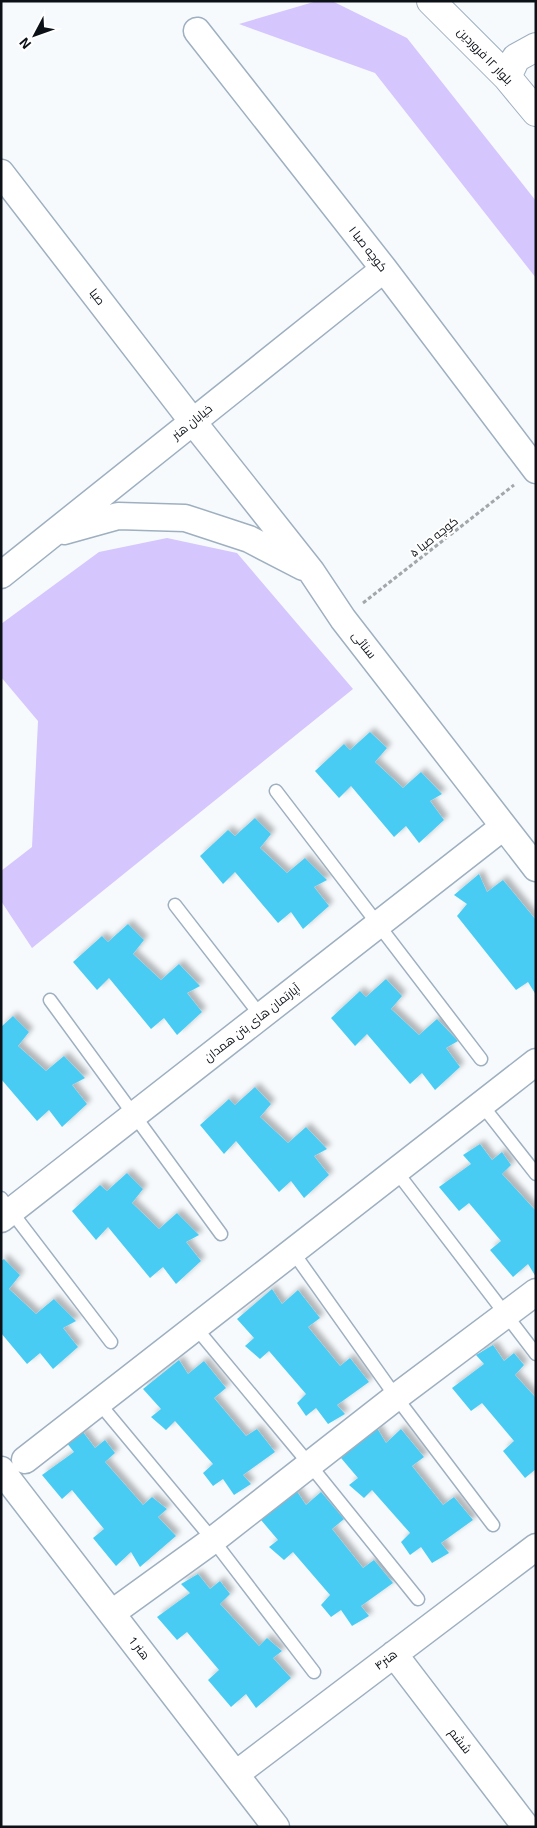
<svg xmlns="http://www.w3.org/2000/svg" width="537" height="1828" viewBox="0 0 537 1828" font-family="Georgia,Cairo,serif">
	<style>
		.green { fill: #d5c6fd }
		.building { fill: #4accf4; filter: url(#shadow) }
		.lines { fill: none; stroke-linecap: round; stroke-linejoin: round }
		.service-casing { stroke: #9eafc0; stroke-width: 15 }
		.minor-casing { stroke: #9eafc0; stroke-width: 29 }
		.secondary-casing { stroke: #9eafc0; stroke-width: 30 }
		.path { stroke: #a2a7ab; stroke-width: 3; stroke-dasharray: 4 2.5; stroke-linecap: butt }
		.service { stroke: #fff; stroke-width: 12 }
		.minor { stroke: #fff; stroke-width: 26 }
		.secondary { stroke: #fff; stroke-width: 28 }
		.labels { text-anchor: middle; stroke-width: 4; stroke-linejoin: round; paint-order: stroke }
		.street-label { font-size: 12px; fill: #0b1117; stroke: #fff }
	</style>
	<defs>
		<filter id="shadow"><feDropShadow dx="4.5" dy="-4.5" stdDeviation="2.5" flood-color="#0004"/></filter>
	</defs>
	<rect width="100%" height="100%" fill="#f6fafd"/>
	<!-- green -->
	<path class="green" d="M317,1H332L407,38L536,201V278L375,73L239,24Z
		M167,538L237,553L353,689L32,948L1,901V871L32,847L38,721L1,677V624L99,552Z"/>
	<!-- building -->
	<path class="building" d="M370,732L387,748L375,762L403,788L421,772L442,794L430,801L444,820L419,843L406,826L394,837L351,786L339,798L315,771L344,744L350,750Z
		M255,818L271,834L260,848L287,873L305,858L327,880L314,887L329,906L303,929L291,912L278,923L235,872L223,884L200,856L228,830L235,836Z
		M479,874L487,892L503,880L536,920V995L528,982L516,990L457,916L467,904L454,895Z
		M128,924L144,940L133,954L161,980L179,964L200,986L187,993L202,1012L177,1035L164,1018L151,1029L109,978L97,990L73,962L102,936L108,942Z
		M386,979L402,996L391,1009L419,1035L437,1019L458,1041L446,1048L460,1067L435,1090L422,1073L410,1084L367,1034L355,1046L331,1018L360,991L366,997Z
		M13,1016L29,1032L18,1046L46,1071L64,1056L85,1078L72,1085L87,1104L62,1127L49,1110L37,1121L1,1079V1027Z
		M255,1087L271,1104L260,1117L288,1143L306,1127L327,1149L314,1156L329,1175L304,1198L291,1181L279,1192L236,1141L224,1154L200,1125L229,1099L235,1105Z
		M480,1144L492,1160L502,1152L511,1165L502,1174L536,1211V1277L528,1264L513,1277L490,1250L501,1241L469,1203L459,1211L439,1187L471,1164L463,1155Z
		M127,1173L143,1189L132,1203L159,1229L177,1213L199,1235L186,1242L201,1261L176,1284L163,1267L150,1278L108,1227L96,1240L72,1211L100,1185L107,1191Z
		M4,1259L20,1275L9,1289L36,1314L54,1299L76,1321L63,1328L78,1347L53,1369L40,1353L27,1364L1,1333V1261Z
		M272,1289L282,1304L298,1290L320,1318L308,1327L340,1366L350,1358L369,1382L337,1405L345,1414L328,1424L316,1408L306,1416L297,1403L306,1394L269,1351L260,1359L245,1346L254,1338L237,1319Z
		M493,1345L504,1361L514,1353L524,1365L515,1375L536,1398V1469L525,1478L503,1451L514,1441L482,1403L471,1411L452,1388L484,1364L476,1355Z
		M179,1360L188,1374L204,1361L226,1388L214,1398L246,1436L257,1429L275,1452L243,1475L251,1484L234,1495L223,1479L213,1486L203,1473L213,1464L175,1421L166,1430L151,1417L161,1409L143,1389Z
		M377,1428L386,1443L401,1429L424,1457L412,1466L443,1505L454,1497L473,1520L441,1543L449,1553L432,1563L421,1547L410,1555L401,1542L410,1533L372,1490L364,1498L349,1485L358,1478L341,1458Z
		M83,1432L95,1448L105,1440L115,1453L105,1462L143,1505L152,1497L167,1509L158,1517L176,1536L140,1567L131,1552L116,1566L93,1538L104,1529L72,1490L62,1499L42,1475L74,1452L66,1442Z
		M296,1490L306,1505L321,1492L344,1519L332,1529L363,1568L374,1560L393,1583L361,1606L369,1616L352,1626L341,1610L331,1617L321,1605L330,1595L293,1552L284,1560L269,1547L278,1540L261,1520Z
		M198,1574L210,1589L220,1581L230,1594L220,1604L259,1646L267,1638L282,1651L273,1658L291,1678L256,1708L246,1694L231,1707L208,1680L219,1670L187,1632L177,1640L157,1617L190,1593L181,1584Z"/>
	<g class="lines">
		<defs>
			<path id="service" d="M276,791L481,1059
				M175,905L261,1016
				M50,1000L221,1234
				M482,1105L536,1174
				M396,1171L536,1354
				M1,1198L111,1342
				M293,1252L396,1397L493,1525
				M196,1328L310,1465L418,1599
				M99,1403L213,1540L314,1672"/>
			<path id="minor" d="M197,31L384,269L536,470
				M1,173L193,422L311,571L343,619L536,868
				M64,531L118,516L185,518L249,539L303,567
				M1,575L384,269
				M1,1219L503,827
				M25,1460L536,1062
				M1,1470L276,1827
				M112,1613L213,1540L396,1397L536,1292
				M394,1654L526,1827
				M236,1774L536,1547"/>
			<path id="secondary" d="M431,1L507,77L536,112
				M507,77L516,58L536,47"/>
		</defs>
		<!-- service casing -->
		<use href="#service" class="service-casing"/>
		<!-- minor casing -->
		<use href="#minor" class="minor-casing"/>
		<!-- secondary casing -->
		<use href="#secondary" class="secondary-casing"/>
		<!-- path -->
		<path class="path" d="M363,603L514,485"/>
		<!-- service -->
		<use href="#service" class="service"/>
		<!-- minor -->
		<use href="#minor" class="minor"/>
		<!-- secondary -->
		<use href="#secondary" class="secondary"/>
	</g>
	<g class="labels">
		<!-- street labels -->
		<g class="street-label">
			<text transform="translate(485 56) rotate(46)" y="4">بلوار ۱۲ فروردین</text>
			<text transform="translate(368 249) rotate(52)" y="4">کوچه صبا ۱</text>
			<text transform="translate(97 297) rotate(52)" y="4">صبا</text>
			<text transform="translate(192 422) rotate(-39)" y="4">خیابان هنر</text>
			<text transform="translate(434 537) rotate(-38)" y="4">کوچه صبا ۵</text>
			<text transform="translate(364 645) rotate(52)" y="4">سنائی</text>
			<text transform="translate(252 1023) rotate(-38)" y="4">آپارتمان های بتن همدان</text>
			<text transform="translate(139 1648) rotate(52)" y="4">هنر 1</text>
			<text transform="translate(386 1660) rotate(-37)" y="4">هنر۴</text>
			<text transform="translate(460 1741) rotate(52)" y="4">ششم</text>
		</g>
	</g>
	<!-- border -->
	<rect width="537" height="1828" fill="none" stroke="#0b1117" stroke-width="5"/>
	<!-- north arrow -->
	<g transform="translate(35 35) rotate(229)" stroke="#ffffff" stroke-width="4" paint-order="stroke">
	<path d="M0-4L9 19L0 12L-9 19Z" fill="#0b1117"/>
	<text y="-8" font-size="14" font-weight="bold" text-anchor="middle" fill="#0b1117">N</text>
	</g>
</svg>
